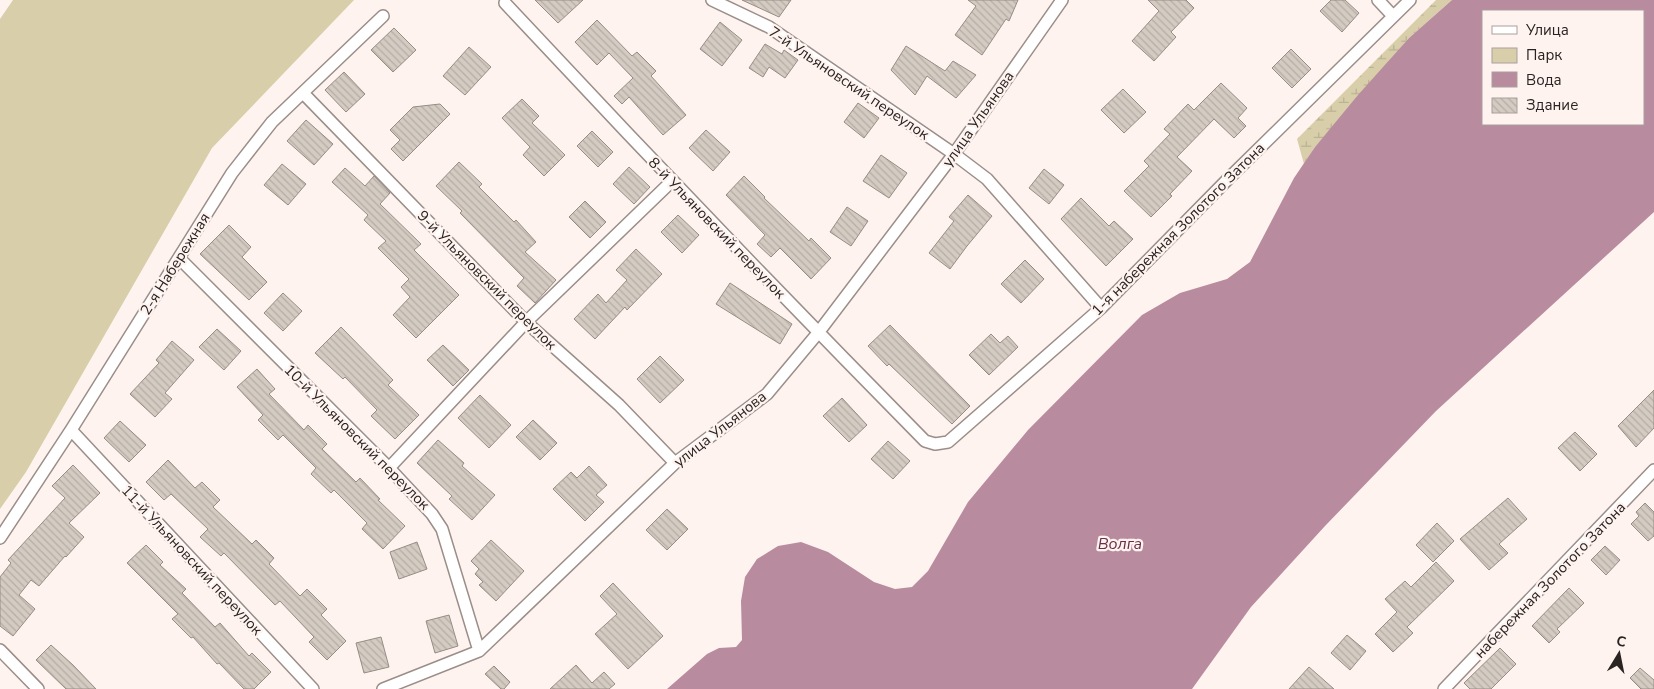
<svg xmlns="http://www.w3.org/2000/svg" width="1654" height="689" viewBox="0 0 1654 689" font-family="'Nunito Sans',sans-serif">
	<style>
		.green { fill: #d8cfaa }
		.wetland { fill: url(#wetland-marsh) }
		.water { fill: #b98b9f; fill-rule: evenodd }
		.building { fill: url(#building-back-hatch); stroke: #968d84 }
		.lines { fill: none; stroke-linecap: round; stroke-linejoin: round }
		.street-casing { stroke: #9b8e89; stroke-width: 14 }
		.street { stroke: #fff; stroke-width: 11 }
		.labels { text-anchor: middle; stroke-width: 4.5; stroke-linejoin: round; paint-order: stroke }
		.street-label { font-size: 15px; fill: #292422; stroke: #fef3ef }
		.water-label { font-size: 16px; font-style: italic; fill: #692e4c; stroke: #fef3ef }
	</style>
	<defs>
		<pattern id="wetland-marsh" width="20" height="14" patternUnits="userSpaceOnUse" patternTransform="scale(1.25)"><rect width="20" height="14" fill="#d8cfaa"/><path d="M1 5h8M5 5V1M11 12h8M15 12V8" fill="none" stroke="#b9b292"/></pattern>
		<pattern id="building-back-hatch" width="6" height="6" patternUnits="userSpaceOnUse" patternTransform="scale(1.25)"><rect width="6" height="6" fill="#d4cbc2"/><path d="M-1 5l2 2M0 0l6 6M5-1l2 2" fill="none" stroke="#b6aea6"/></pattern>
	</defs>
	<rect width="100%" height="100%" fill="#fef3ef"/>
	<!-- green -->
	<path class="green" d="M13,0H354L212,148L26,472L0,509V19Z"/>
	<!-- wetland -->
	<path class="wetland" d="M1436,0H1452L1409,38L1315,147L1304,164L1297,139Z"/>
	<!-- water -->
	<path class="water" d="M1452,0H1654V212L1436,411L1325,526L1251,607L1192,689H667L707,654L719,648L736,647L742,640L741,601L745,577L757,559L778,546L801,542L828,552L874,582L895,589L912,587L928,571L968,502L1028,430L1142,315L1180,293L1227,279L1250,262L1294,178L1315,147L1358,95L1409,38ZM1483,11H1643V124H1483Z"/>
	<!-- building -->
	<path class="building" d="M535,0H583L558,23Z
		M742,0H791L779,17Z
		M968,0H1018L1009,21L1006,19L982,55L955,35L976,6Z
		M1148,0H1186L1194,8L1171,32L1176,37L1154,61L1132,41L1159,11Z
		M1331,0H1345L1359,13L1342,32L1320,11Z
		M597,20L632,56L637,52L656,71L651,76L686,115L663,135L629,97L622,104L614,96L633,78L609,53L597,65L575,42Z
		M720,22L742,40L722,66L700,49Z
		M394,28L416,50L393,72L371,50Z
		M765,44L782,54L784,50L798,60L785,78L769,67L763,77L749,68Z
		M906,46L945,71L953,61L976,75L956,98L927,76L915,95L891,70Z
		M469,47L491,67L465,95L443,76Z
		M1291,49L1311,69L1292,88L1272,68Z
		M344,72L365,94L346,112L325,90Z
		M1221,83L1247,108L1238,118L1246,126L1234,138L1214,119L1177,157L1192,171L1170,194L1172,196L1151,217L1124,191L1149,166L1144,161L1170,134L1164,129L1188,104L1194,110Z
		M1123,89L1146,112L1124,133L1101,110Z
		M522,99L539,116L532,123L565,155L544,176L523,155L530,147L502,118Z
		M858,103L879,118L864,138L844,122Z
		M440,104L450,114L403,161L391,149L400,140L390,130L413,107Z
		M306,120L333,144L314,165L287,141Z
		M706,130L730,152L713,171L689,148Z
		M592,131L613,152L598,167L577,146Z
		M881,155L907,173L889,198L863,181Z
		M459,162L482,184L479,187L514,222L516,220L536,242L525,252L556,280L535,303L517,286L524,278L460,213L462,211L436,186Z
		M282,164L306,184L288,205L264,185Z
		M629,167L650,187L634,204L613,184Z
		M345,168L365,186L374,176L390,193L380,204L421,244L414,250L459,295L416,338L393,315L410,297L401,287L409,279L378,248L386,241L364,220L368,215L332,182Z
		M1044,169L1064,185L1049,204L1029,188Z
		M744,176L765,197L764,198L809,241L811,238L831,258L811,279L780,248L771,257L757,244L765,235L726,195Z
		M968,195L992,216L967,246L950,269L929,253L954,221L949,217Z
		M1081,198L1109,226L1114,221L1133,239L1106,266L1061,219Z
		M585,201L606,222L590,238L569,217Z
		M847,207L868,221L851,246L830,232Z
		M678,215L699,235L682,253L661,232Z
		M229,225L251,247L242,257L267,282L249,300L200,254Z
		M636,249L662,274L627,310L625,307L595,339L574,319L598,294L606,303L627,280L616,270Z
		M1025,260L1044,279L1021,303L1001,284Z
		M730,283L792,324L780,344L716,304Z
		M283,293L302,311L283,331L264,313Z
		M890,325L970,406L952,424L889,364L887,366L868,346Z
		M341,327L393,380L388,385L419,415L395,439L371,416L377,410L345,377L343,379L315,353Z
		M217,329L241,351L224,370L199,347Z
		M991,334L1000,343L1008,336L1018,347L989,375L969,355Z
		M172,341L194,360L165,393L172,399L155,417L130,394L159,363L156,360Z
		M443,345L469,370L453,386L427,360Z
		M660,356L684,380L660,403L637,379Z
		M257,369L275,389L269,394L304,430L308,425L327,444L322,449L356,482L360,478L380,499L378,500L405,526L383,549L362,529L367,523L334,490L331,493L311,474L316,468L283,435L278,440L258,420L263,415L237,387Z
		M1654,390V428L1636,447L1618,426Z
		M480,395L511,425L489,448L458,418Z
		M842,398L867,425L849,442L823,416Z
		M533,420L557,443L540,460L516,437Z
		M120,421L146,445L129,462L104,438Z
		M1575,432L1597,454L1580,471L1558,448Z
		M438,440L464,463L462,466L495,495L472,520L449,499L452,496L417,463Z
		M888,441L910,461L893,479L871,459Z
		M168,460L195,488L202,482L220,500L213,507L252,544L256,540L274,558L269,564L300,596L307,589L327,609L321,615L346,641L327,660L309,642L314,637L280,601L275,605L224,553L221,556L200,537L208,529L171,494L164,500L146,482Z
		M73,465L100,493L69,523L84,537L66,557L65,556L39,586L31,580L19,595L35,609L13,636L0,626V577L11,563L8,560L65,498L52,486Z
		M589,466L607,485L596,495L604,502L585,521L553,489L571,472L577,478Z
		M1508,498L1527,519L1499,544L1508,553L1489,570L1460,539Z
		M1645,503L1654,512V536L1648,541L1631,524L1639,516L1636,512Z
		M667,509L688,529L667,550L646,530Z
		M1437,523L1454,541L1433,562L1416,545Z
		M491,540L524,571L496,601L479,585L483,582L475,574L479,569L471,561Z
		M417,542L427,569L399,579L390,552Z
		M146,545L163,562L160,565L186,589L182,593L215,627L220,623L249,656L252,653L271,672L254,689H244L219,663L217,664L193,637L191,638L172,619L178,614L127,563Z
		M1605,546L1620,560L1606,575L1591,560Z
		M1436,562L1454,581L1407,627L1413,633L1393,652L1375,634L1397,612L1385,599L1405,581L1411,587Z
		M613,583L663,636L628,669L595,634L617,614L600,596Z
		M1569,588L1584,603L1557,629L1560,632L1549,643L1532,626Z
		M449,615L458,646L435,653L426,621Z
		M1347,635L1366,651L1350,670L1331,653Z
		M381,637L389,667L364,673L356,643Z
		M51,645L73,665L96,689H66L36,660Z
		M1500,648L1516,664L1491,689H1470L1464,683Z
		M576,665L592,683L604,672L615,684L609,689H550Z
		M494,666L510,682L504,689H501L485,674Z
		M1309,667L1334,689H1289Z
		M1640,668L1654,680V689H1641L1630,678Z"/>
	<g class="lines">
		<defs>
			<path id="street" d="M712,0L769,27L954,154L987,179L1101,308
				M1378,0L1393,16
				M505,3C643,151 783,297 925,441L935,444L948,442L1101,308L1227,180L1410,0
				M303,93L526,322L619,405L675,463
				M179,258L389,468L432,514L442,529L479,651
				M71,430L313,689
				M389,468L526,322L672,181
				M0,538L71,430L232,173L272,122L383,16
				M0,650L38,689
				M383,689L479,651L675,463L767,394L818,333L954,154L1062,0
				M1444,689L1654,470"/>
		</defs>
		<!-- street casing -->
		<use href="#street" class="street-casing"/>
		<!-- street -->
		<use href="#street" class="street"/>
	</g>
	<g class="labels">
		<!-- street labels -->
		<g class="street-label">
			<text transform="translate(849 83) rotate(34)" y="5">7-й Ульяновский переулок</text>
			<text transform="translate(978 119) rotate(-55)" y="5">улица Ульянова</text>
			<text transform="translate(717 228) rotate(46)" y="5">8-й Ульяновский переулок</text>
			<text transform="translate(1178 229) rotate(-45)" y="5">1-я набережная Золотого Затона</text>
			<text transform="translate(175 264) rotate(-58)" y="5">2-я Набережная</text>
			<text transform="translate(487 280) rotate(45)" y="5">9-й Ульяновский переулок</text>
			<text transform="translate(720 429) rotate(-38)" y="5">улица Ульянова</text>
			<text transform="translate(357 437) rotate(45)" y="5">10-й Ульяновский переулок</text>
			<text transform="translate(192 560) rotate(47)" y="5">11-й Ульяновский переулок</text>
			<text transform="translate(1550 580) rotate(-46)" y="5">набережная Золотого Затона</text>
		</g>
		<!-- water labels -->
		<g class="water-label">
			<text x="1120" y="549">Волга</text>
		</g>
	</g>
	<!-- legend -->
	<rect x="1482" y="10" width="162" height="115" fill="#fef3ef" stroke="#a9a09d"/>
	<rect x="1492" y="26" width="25" height="8" fill="#ffffff" stroke="#a9a09d"/>
	<text x="1526" y="35" font-size="15" fill="#292422">Улица</text>
	<rect x="1492" y="48" width="25" height="15" fill="#d8cfaa" stroke="#a9a09d"/>
	<text x="1526" y="60" font-size="15" fill="#292422">Парк</text>
	<rect x="1492" y="72" width="25" height="15" fill="#b98b9f" stroke="#a9a09d"/>
	<text x="1526" y="85" font-size="15" fill="#292422">Вода</text>
	<rect x="1492" y="98" width="25" height="15" fill="url(#building-back-hatch)" stroke="#a9a09d"/>
	<text x="1526" y="110" font-size="15" fill="#292422">Здание</text>
	<!-- north arrow -->
	<g transform="translate(1619 654) rotate(10)" stroke="#fef3ef" stroke-width="4" paint-order="stroke">
	<path d="M0-4L9 19L0 12L-9 19Z" fill="#292422"/>
	<text y="-8" font-size="14" font-weight="bold" text-anchor="middle" fill="#292422">С</text>
	</g>
</svg>
